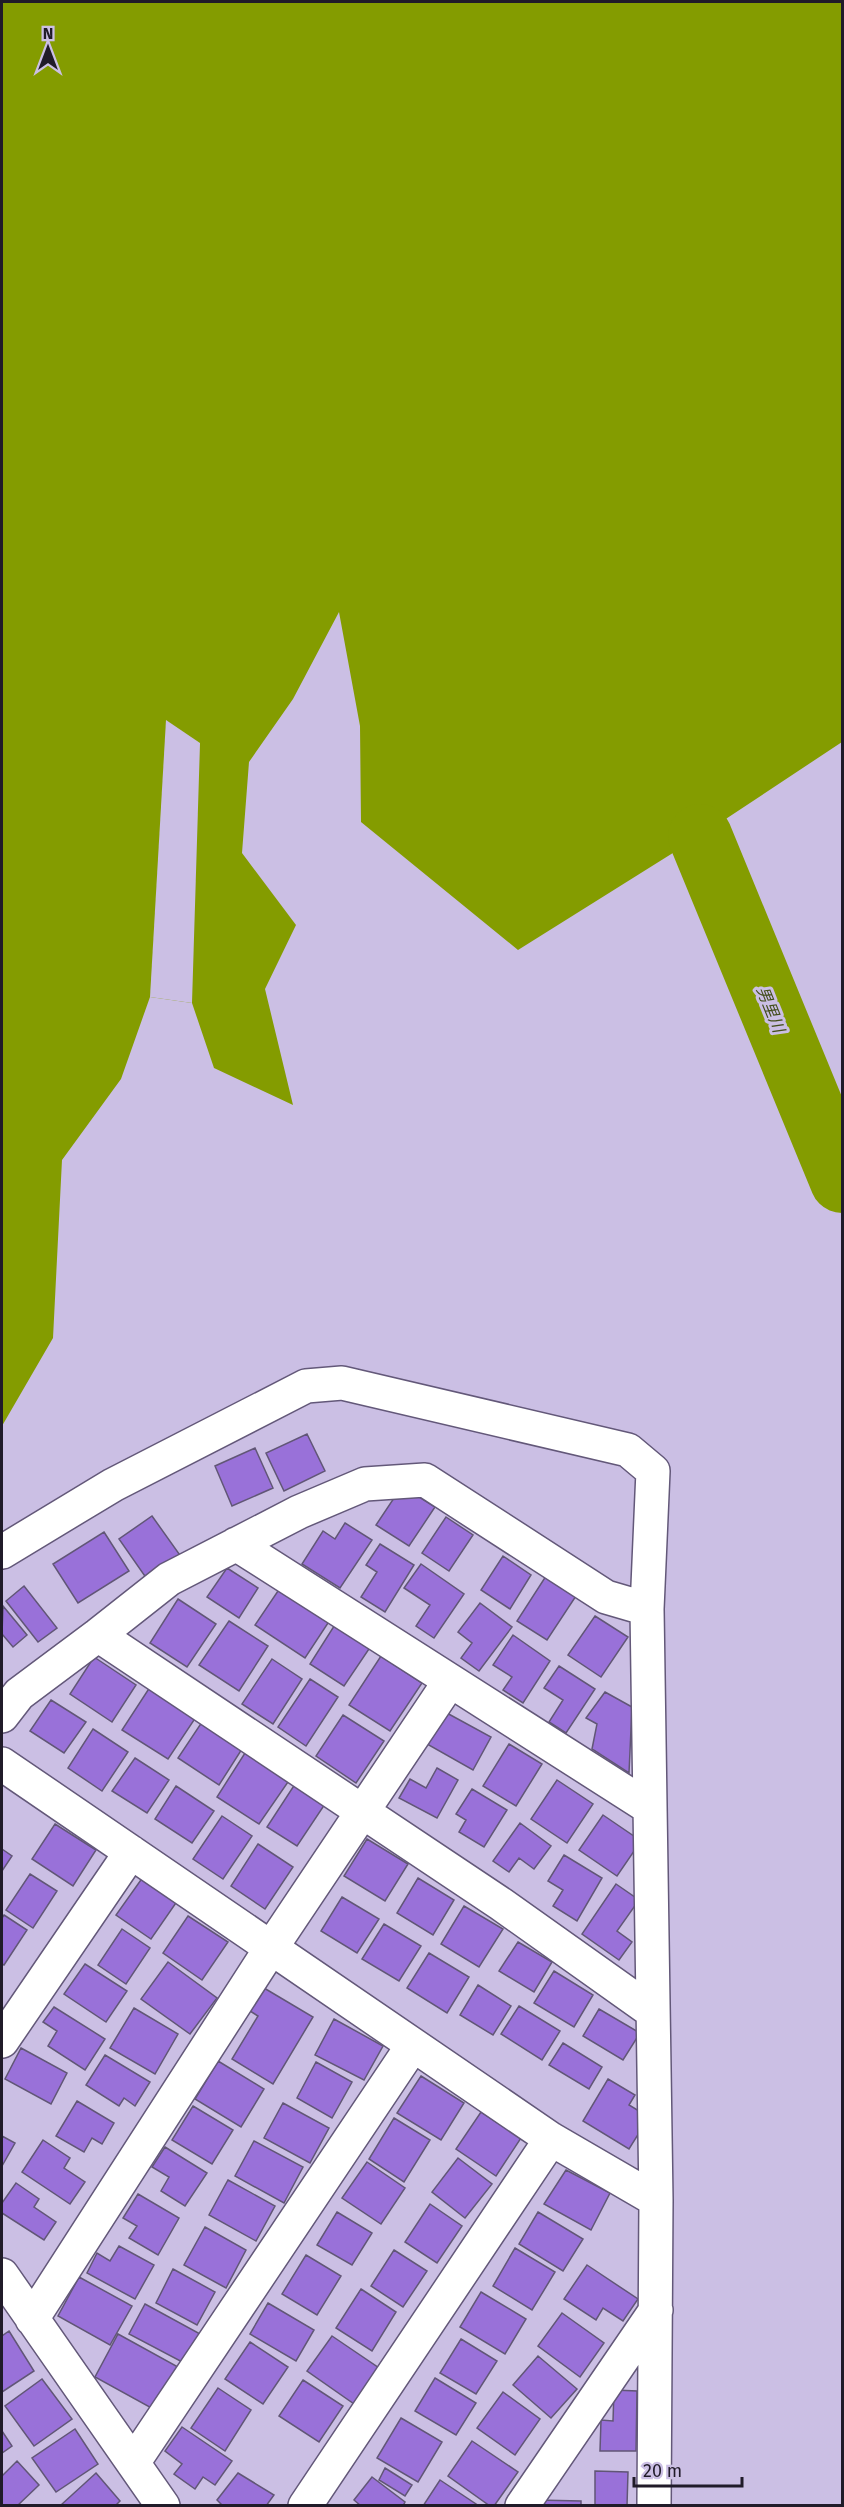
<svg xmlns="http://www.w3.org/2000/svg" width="844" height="2507" viewBox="0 0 844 2507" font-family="'Fira Sans','Noto Sans JP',sans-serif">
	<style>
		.water { fill: #849c00 }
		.pier { fill: #cbbfe4 }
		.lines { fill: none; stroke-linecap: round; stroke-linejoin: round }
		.river { stroke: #849c00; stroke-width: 64 }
		.building { fill: #9971d9; stroke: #615676; stroke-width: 1.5 }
		.street-casing { stroke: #635879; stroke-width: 36 }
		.street { stroke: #fff; stroke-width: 33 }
		.labels { text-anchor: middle; stroke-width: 6; stroke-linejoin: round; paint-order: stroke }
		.water-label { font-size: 16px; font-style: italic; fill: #434e1c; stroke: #cbbfe4 }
	</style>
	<rect width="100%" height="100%" fill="#cbbfe4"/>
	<!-- water -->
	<path class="water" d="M2,2H842V742L700,836L518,950L361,822L360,726L339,612L293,699L249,762L242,853L296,925L265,989L293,1105L214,1068L192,1003L150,997L121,1079L62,1160L53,1338L2,1426Z"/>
	<!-- pier -->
	<path class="pier" d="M166,720L200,743L192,1003L150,997Z"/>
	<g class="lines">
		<!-- river -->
		<path class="river" d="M700,836L842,1181"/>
	</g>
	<!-- building -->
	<path class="building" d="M307,1434L325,1471L284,1491L266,1453Z
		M255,1448L273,1488L232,1506L215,1466Z
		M402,1486L435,1507L409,1546L376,1525Z
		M152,1516L182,1558L149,1582L119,1539Z
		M446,1517L473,1535L449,1571L422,1553Z
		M345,1523L372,1540L340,1588L302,1564L323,1531L335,1539Z
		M104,1532L129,1571L78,1603L53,1564Z
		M380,1544L414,1565L385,1612L361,1597L377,1572L366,1565Z
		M503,1556L531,1575L510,1609L481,1590Z
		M421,1564L464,1594L434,1638L416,1626L430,1605L404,1588Z
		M227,1568L258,1588L239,1618L207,1597Z
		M546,1576L576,1596L547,1640L517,1621Z
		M24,1586L57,1628L38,1642L6,1601Z
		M280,1588L330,1620L305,1658L255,1625Z
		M178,1599L216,1624L187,1667L150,1643Z
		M480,1603L512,1627L479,1671L461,1658L472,1643L458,1632Z
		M3,1606L27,1635L13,1647L2,1634Z
		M595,1616L628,1637L601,1677L568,1655Z
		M229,1621L268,1646L239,1691L199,1665Z
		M336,1623L371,1646L344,1686L310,1664Z
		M513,1635L550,1661L523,1703L503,1690L512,1677L493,1665Z
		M381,1656L422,1683L390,1731L349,1705Z
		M94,1657L136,1685L112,1722L70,1694Z
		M272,1659L302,1679L273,1724L242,1704Z
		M559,1666L595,1689L566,1733L549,1722L563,1700L544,1688Z
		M310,1679L338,1697L306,1746L278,1727Z
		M150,1687L196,1717L168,1759L122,1730Z
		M605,1692L632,1707L629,1773L592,1749L597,1724L586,1718Z
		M51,1700L86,1722L64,1753L30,1731Z
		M445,1712L491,1737L473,1770L427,1744Z
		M343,1715L384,1741L356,1783L316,1756Z
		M202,1722L242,1749L219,1785L178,1758Z
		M93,1729L128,1752L102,1791L68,1768Z
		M509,1744L542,1764L516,1806L483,1786Z
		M245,1753L288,1782L259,1824L217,1797Z
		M135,1758L169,1780L147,1813L112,1791Z
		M437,1768L458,1780L437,1818L399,1798L410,1779L426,1788Z
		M557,1780L593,1804L567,1843L531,1819Z
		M297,1781L327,1801L297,1846L267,1827Z
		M176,1786L214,1811L192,1843L155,1819Z
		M472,1789L507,1810L484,1847L459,1832L466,1820L456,1814Z
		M603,1815L641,1841L617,1876L579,1850Z
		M222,1816L252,1836L223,1879L193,1859Z
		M520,1823L551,1846L534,1869L519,1858L509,1872L493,1861Z
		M55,1824L96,1850L73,1886L32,1859Z
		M367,1839L408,1864L385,1901L344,1876Z
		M258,1844L293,1867L265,1909L231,1886Z
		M2,1849L12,1856L2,1871Z
		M564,1855L602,1878L577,1921L553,1906L563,1890L548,1881Z
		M30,1874L57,1891L33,1928L6,1910Z
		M143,1877L178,1900L151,1939L116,1915Z
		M418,1878L454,1900L433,1935L397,1913Z
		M616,1884L639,1900L617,1931L632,1942L619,1960L582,1934Z
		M342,1897L379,1919L357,1953L321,1931Z
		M464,1906L503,1929L479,1967L441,1944Z
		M4,1915L27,1930L4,1965L2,1964V1918Z
		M188,1916L228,1942L202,1980L163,1953Z
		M384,1924L421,1946L399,1981L362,1959Z
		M122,1929L150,1948L126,1984L98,1965Z
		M518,1942L552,1962L534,1992L499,1971Z
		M429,1953L469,1977L447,2013L407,1988Z
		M168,1962L217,1998L190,2034L141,1999Z
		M85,1964L127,1991L106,2022L64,1994Z
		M554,1971L593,1995L574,2027L534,2003Z
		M478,1985L511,2006L493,2035L460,2015Z
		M264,1988L313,2017L273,2084L232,2059L258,2016L250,2011Z
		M519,2006L560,2031L542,2060L501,2034Z
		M54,2007L105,2039L85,2070L48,2046L57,2031L43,2022Z
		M134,2008L178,2034L155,2074L110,2048Z
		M599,2009L640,2033L623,2060L583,2036Z
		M334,2019L383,2046L364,2080L315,2055Z
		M563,2043L602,2067L589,2089L549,2065Z
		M21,2048L67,2073L51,2104L5,2079Z
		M105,2055L150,2082L135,2106L124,2098L119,2106L86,2085Z
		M218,2061L264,2089L241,2127L195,2099Z
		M316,2062L352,2082L332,2118L297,2098Z
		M421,2076L464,2103L441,2140L397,2113Z
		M608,2079L635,2095L629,2105L649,2117L629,2149L583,2121Z
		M77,2101L114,2123L102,2144L92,2138L84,2152L56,2136Z
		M283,2103L329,2128L310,2163L264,2138Z
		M193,2106L233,2130L212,2164L172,2140Z
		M481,2112L521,2138L496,2176L456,2149Z
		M394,2118L430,2140L404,2182L369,2159Z
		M2,2136L15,2143L2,2166Z
		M43,2140L70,2158L64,2168L85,2182L70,2204L22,2172Z
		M254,2141L303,2167L284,2203L235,2176Z
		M165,2147L207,2173L185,2206L161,2191L169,2177L152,2167Z
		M458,2158L492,2184L465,2218L432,2192Z
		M367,2162L405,2188L381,2224L342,2198Z
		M566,2170L610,2193L591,2230L544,2204Z
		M228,2180L275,2206L256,2241L209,2215Z
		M16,2183L39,2199L34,2207L56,2222L44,2240L2,2213V2203Z
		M138,2194L179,2218L158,2255L129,2238L137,2226L123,2218Z
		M430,2204L462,2226L437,2263L405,2242Z
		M337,2212L372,2233L352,2265L317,2245Z
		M538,2212L583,2239L563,2271L519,2244Z
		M205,2227L246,2250L226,2288L184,2265Z
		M119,2246L154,2265L135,2299L87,2273L97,2253L110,2261Z
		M515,2248L555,2272L532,2310L493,2286Z
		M394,2250L427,2271L403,2307L371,2286Z
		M306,2255L341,2276L317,2315L282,2294Z
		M587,2265L638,2299L623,2321L603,2308L596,2320L564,2299Z
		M173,2269L215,2292L197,2325L156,2303Z
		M79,2277L132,2306L110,2345L58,2316Z
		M361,2289L396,2312L372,2351L336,2328Z
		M481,2292L526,2319L505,2354L460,2327Z
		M268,2303L314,2330L296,2361L250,2334Z
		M145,2304L202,2335L186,2364L129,2334Z
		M562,2313L604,2343L580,2377L538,2346Z
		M9,2331L34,2371L2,2392V2336Z
		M118,2334L178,2367L155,2410L95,2377Z
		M332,2336L382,2370L357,2406L307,2371Z
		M461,2339L497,2361L476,2394L440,2373Z
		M250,2342L288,2367L263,2404L225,2379Z
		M538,2356L577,2389L551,2418L513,2385Z
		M435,2378L476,2403L456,2435L415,2411Z
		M42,2379L72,2419L34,2446L5,2406Z
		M303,2380L343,2406L319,2442L279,2416Z
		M218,2388L251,2410L225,2451L191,2428Z
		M614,2390L637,2391L636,2451H600L601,2420L613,2421Z
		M503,2392L540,2419L515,2455L477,2428Z
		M401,2418L442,2442L418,2482L377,2458Z
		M182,2427L232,2461L215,2485L203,2477L195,2489L174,2474L182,2464L165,2451Z
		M75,2429L98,2464L56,2492L32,2458Z
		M2,2431L12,2446L2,2453Z
		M472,2441L518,2472L494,2506H490L448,2476Z
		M17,2461L39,2485L17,2506H2V2476Z
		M385,2468L412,2485L405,2496L379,2480Z
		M595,2471L628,2472L627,2506H595Z
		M96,2473L120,2501L115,2506L61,2505Z
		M238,2473L274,2495L266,2506H223L217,2500Z
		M372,2477L405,2502L403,2506H361L354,2500Z
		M440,2480L479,2506H423Z
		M536,2500L581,2501V2506H536Z"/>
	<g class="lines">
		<defs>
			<path id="street" d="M236,1544L650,1808
				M2,1552L113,1485L306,1386L342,1383L628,1450L653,1471L647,1609L656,2200L654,2506
				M98,1635L501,1904L653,2012
				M2,1716L19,1694L98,1635L169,1579L299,1512L365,1484L425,1480L606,1597L647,1609
				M2,1764L551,2139L656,2200
				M2,2041L131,1852
				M2,2275L163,2506
				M32,2319L271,1948L450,1681
				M133,2463L413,2045
				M305,2506L551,2139
				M522,2506L656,2310"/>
		</defs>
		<!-- street casing -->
		<use href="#street" class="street-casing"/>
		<!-- street -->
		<use href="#street" class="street"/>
	</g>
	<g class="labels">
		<!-- water labels -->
		<g class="water-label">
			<text transform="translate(771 1009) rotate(68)" y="6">男里川</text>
		</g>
	</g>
	<!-- border -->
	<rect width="844" height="2507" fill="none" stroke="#201b29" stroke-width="6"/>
	<!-- north arrow -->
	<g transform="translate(48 48)" stroke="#cbbfe4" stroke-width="4.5" paint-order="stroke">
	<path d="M0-4.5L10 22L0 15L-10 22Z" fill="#201b29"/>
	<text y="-9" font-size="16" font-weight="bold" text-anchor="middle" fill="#201b29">N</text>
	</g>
	<!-- scale -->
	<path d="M634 2477v9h108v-9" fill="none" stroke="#201b29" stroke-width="3"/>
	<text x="643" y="2477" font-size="18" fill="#201b29" stroke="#cbbfe4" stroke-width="4.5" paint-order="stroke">20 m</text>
</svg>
